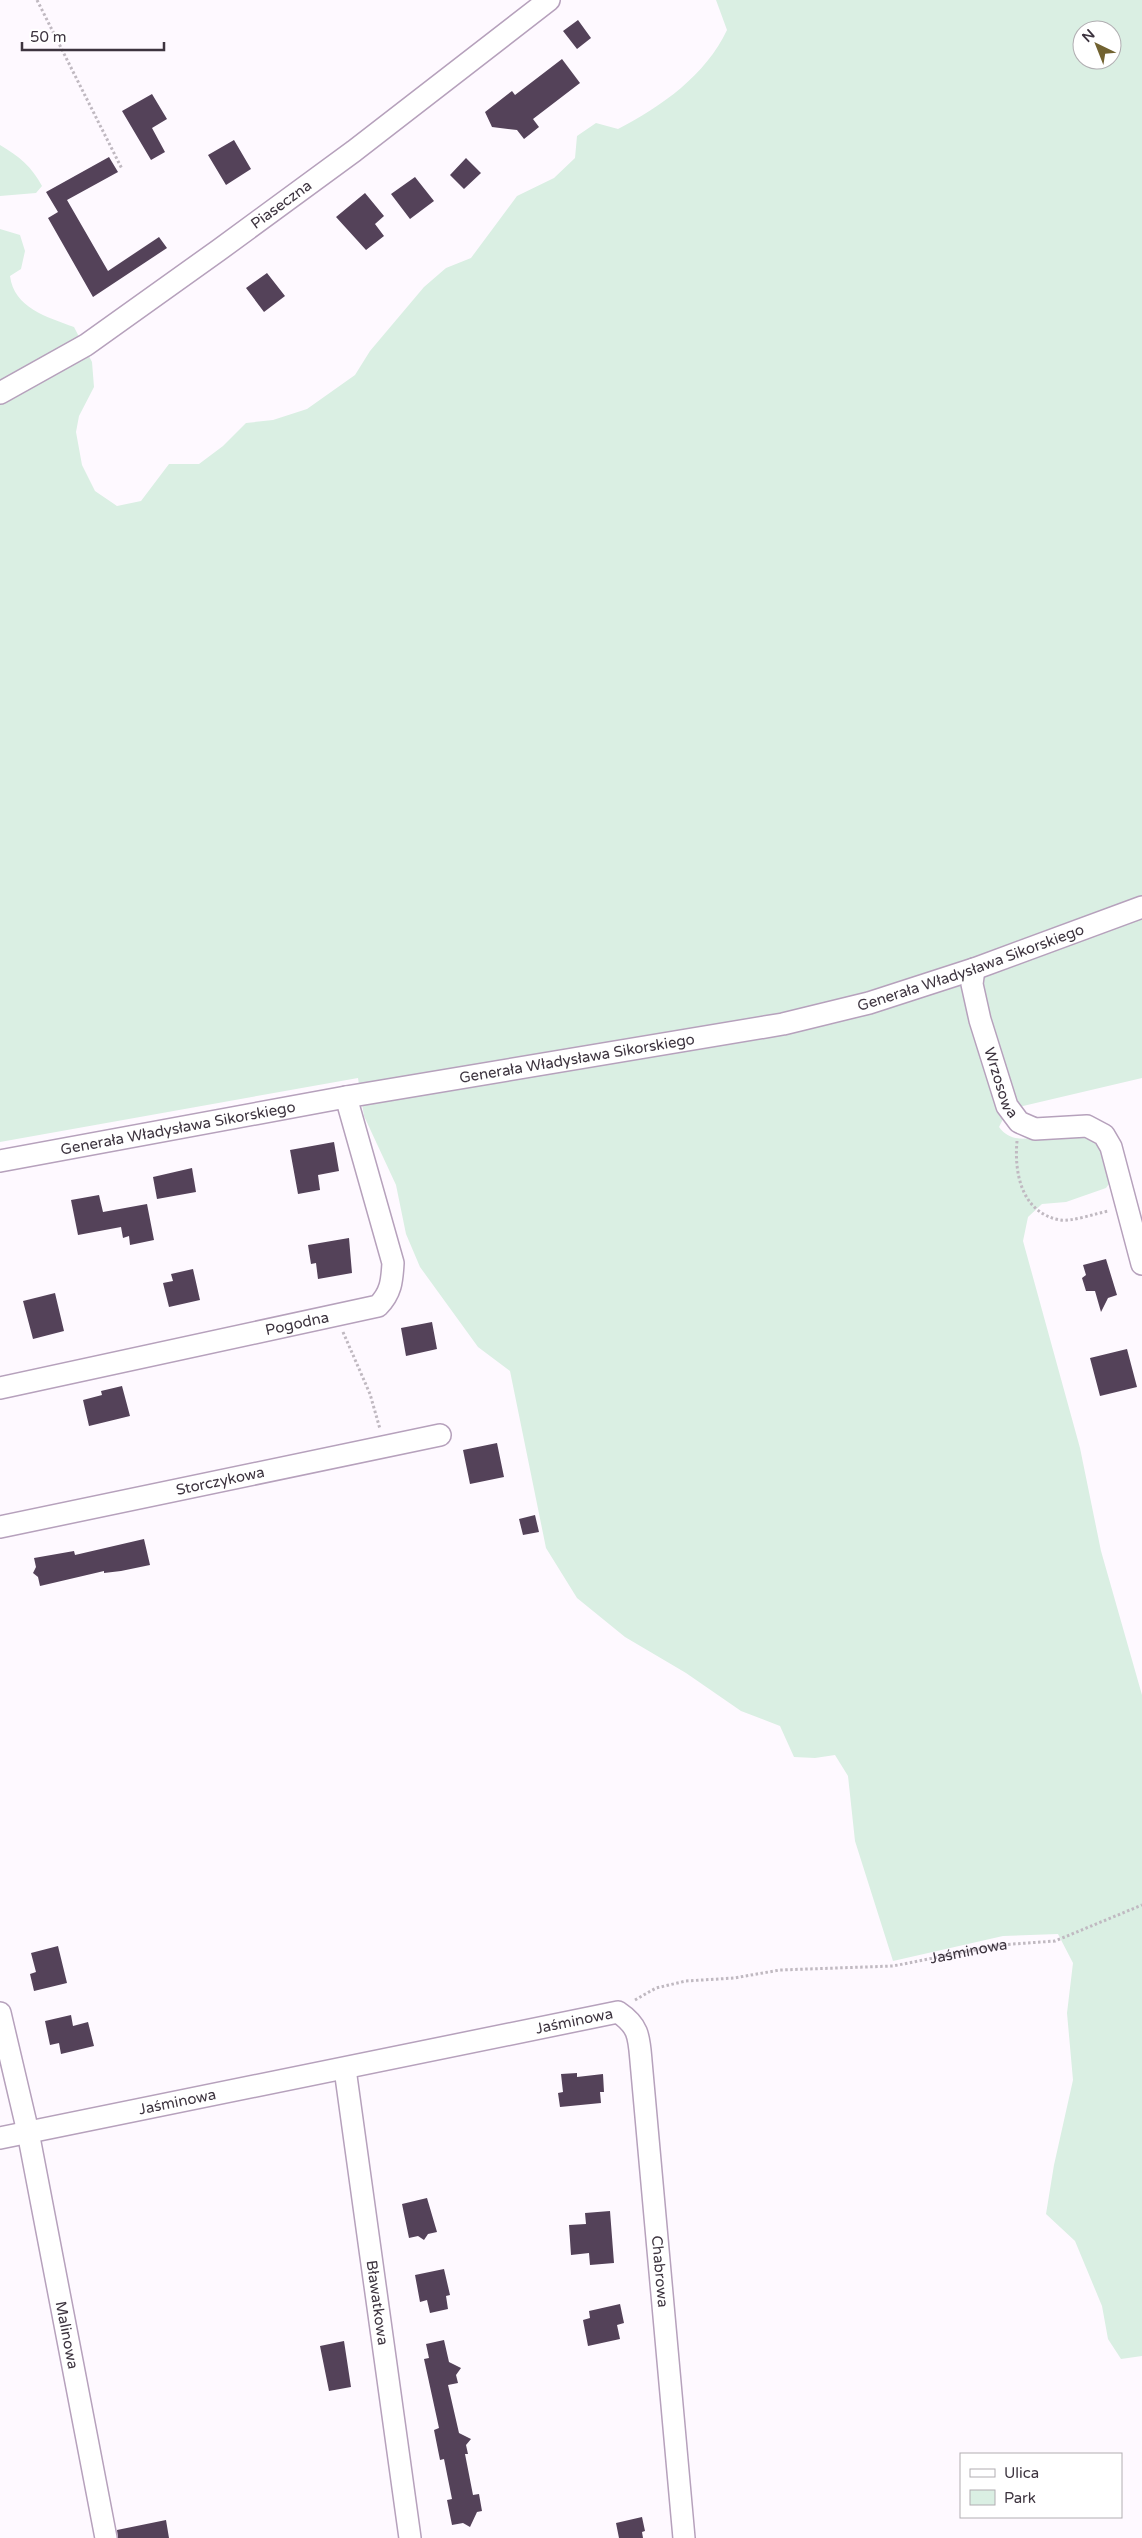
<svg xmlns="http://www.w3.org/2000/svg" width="1142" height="2538" viewBox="0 0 1142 2538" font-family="'Varela Round',sans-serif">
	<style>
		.green { fill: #daefe3; fill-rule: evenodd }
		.building { fill: #544259 }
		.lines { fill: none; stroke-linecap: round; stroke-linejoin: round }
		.minor-casing { stroke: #b6a1bc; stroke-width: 24 }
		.path { stroke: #c0b9c1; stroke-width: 3; stroke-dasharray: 2.5 2.5; stroke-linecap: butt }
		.minor { stroke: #fff; stroke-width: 21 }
		.labels { text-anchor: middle; stroke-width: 5; stroke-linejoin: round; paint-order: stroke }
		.street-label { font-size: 15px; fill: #3d343f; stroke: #fff }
	</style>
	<rect width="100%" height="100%" fill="#fef9ff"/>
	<!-- green -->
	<path class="green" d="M716,0H1142V1078L1023,1106L1004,1117L999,1127C1023,1160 1073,1109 1099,1141C1106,1150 1110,1166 1114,1177L1106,1188L1066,1202L1042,1204L1028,1217L1023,1241L1080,1448L1101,1551L1142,1695V2356L1121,2359L1108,2339L1102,2306L1075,2241L1046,2214L1054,2165L1073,2080L1067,2013L1073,1963L1058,1934L1003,1936L893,1961L855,1841L848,1776L835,1755L815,1758L794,1757L780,1726L741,1711L686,1673L625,1637L577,1598L546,1548L510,1371L478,1347L420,1267L406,1234L396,1185L364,1116L358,1078L0,1142V229L20,235L25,251L21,269L10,276C14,308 47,317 74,327L92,362L94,387L79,416L76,432L82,465L95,491L117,506L141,501L169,464H199L223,446L246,423L273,420L307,409L355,375L370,351L424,287L446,268L471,258L517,196L554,178L575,158L577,136L596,123L618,129C661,107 706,75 727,30ZM1082,30H1112V60H1082Z
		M0,145C19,156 32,167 42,186L36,193L0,196Z"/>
	<!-- building -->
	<path class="building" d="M578,20L591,38L577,49L563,31Z
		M562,59L580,83L533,119L539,127L524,139L517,130L492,127L485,112L512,91L515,95Z
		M152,94L167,119L152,128L165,152L151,160L122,111Z
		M234,140L251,169L226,185L208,155Z
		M109,157L118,172L67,200L108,271L159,237L167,248L93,297L48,218L58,212L46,192Z
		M466,158L481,173L464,189L450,175Z
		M415,177L434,201L410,219L391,194Z
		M365,193L384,216L375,224L384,236L366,250L336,217Z
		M267,273L285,296L264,312L246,288Z
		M334,1142L339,1171L318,1175L320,1190L298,1194L290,1150Z
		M192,1168L196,1192L157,1199L153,1177Z
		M99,1195L103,1212L147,1204L154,1240L130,1245L129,1236L123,1238L121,1227L78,1235L71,1200Z
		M349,1238L352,1273L318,1279L316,1263L311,1264L308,1245Z
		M1106,1259L1117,1295L1108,1298L1101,1312L1095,1291H1086L1082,1278L1086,1275L1083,1265Z
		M193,1269L200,1300L169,1307L163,1283L173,1281L171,1274Z
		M55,1293L64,1331L33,1339L23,1301Z
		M432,1322L437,1349L406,1356L401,1328Z
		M1127,1349L1137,1387L1100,1396L1090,1358Z
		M122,1386L130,1416L89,1426L83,1400L102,1395L101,1391Z
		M497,1443L504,1477L470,1484L463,1450Z
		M535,1515L539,1532L523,1535L519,1519Z
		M144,1539L150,1565L121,1571L104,1573V1571L40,1586L38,1577L33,1573L36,1567L34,1558L74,1551L75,1555Z
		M58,1946L67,1983L34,1991L30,1974L36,1972L31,1953Z
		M71,2015L73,2026L88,2022L94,2046L61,2054L59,2043L50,2045L45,2021Z
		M577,2073V2077L603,2074L604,2092H600L601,2103L560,2107L558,2093L563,2092L561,2074Z
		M427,2198L437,2232L428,2234L424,2240L418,2236L409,2238L402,2204Z
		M610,2211L614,2263L590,2265L589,2253L571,2255L569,2225L586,2224L585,2213Z
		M444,2269L450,2295L446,2296L448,2309L430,2313L427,2300L420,2302L415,2275Z
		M620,2304L624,2323L617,2325L620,2339L588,2346L583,2320L590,2318L589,2311Z
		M444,2340L449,2362L461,2368L456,2375L458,2383L448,2385L459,2433L471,2439L466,2445L468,2454H465L473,2495L479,2494L482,2511L477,2512L470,2527L463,2523L452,2525L447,2500L452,2499L444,2459L440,2460L434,2430L439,2428L424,2359L429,2358L426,2344Z
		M344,2341L351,2387L329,2391L320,2346Z
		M642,2517L645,2531L642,2532L643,2538H619L616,2523Z
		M166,2520L169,2538H118L117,2530Z"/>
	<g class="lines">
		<defs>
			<g id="minor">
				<path id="s2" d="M0,393L86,345L219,250L354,151L549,0"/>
				<path id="s3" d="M974,969L972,984L980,1020L1007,1106L1019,1122L1035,1129L1087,1126L1104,1135L1111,1147L1142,1264"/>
				<path id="s4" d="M0,1161L346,1097L783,1024L869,1003L974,969L1142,907"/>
				<path id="s5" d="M0,1388L378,1306C391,1293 392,1281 393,1263L346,1097"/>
				<path id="s6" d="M0,1527L440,1435"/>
				<path id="s7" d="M0,2013L28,2132L106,2538"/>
				<path id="s8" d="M345,2069L410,2538"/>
				<path id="s9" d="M0,2138L618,2012C639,2026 639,2037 641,2061L684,2538"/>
			</g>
		</defs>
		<!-- minor casing -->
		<use href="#minor" class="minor-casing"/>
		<!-- path -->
		<g class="path">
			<path d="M37,0L122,169"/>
			<path d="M1017,1141C1014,1174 1022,1213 1060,1220C1071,1222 1097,1213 1109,1211"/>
			<path d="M343,1332L370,1394L380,1429"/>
			<path id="s1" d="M635,2000L656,1988L686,1981L734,1978L780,1970L893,1966L1000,1945L1055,1941L1142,1905"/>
		</g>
		<!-- minor -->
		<use href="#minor" class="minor"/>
	</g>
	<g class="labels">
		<!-- street labels -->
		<g class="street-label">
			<text dy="5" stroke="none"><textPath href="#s2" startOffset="339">Piaseczna</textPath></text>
			<text dy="5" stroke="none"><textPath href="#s4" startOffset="991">Generała Władysława Sikorskiego</textPath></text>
			<text dy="5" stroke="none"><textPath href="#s4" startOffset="586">Generała Władysława Sikorskiego</textPath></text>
			<text dy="5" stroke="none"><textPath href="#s3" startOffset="118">Wrzosowa</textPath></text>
			<text dy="5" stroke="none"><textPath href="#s4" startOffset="181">Generała Władysława Sikorskiego</textPath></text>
			<text dy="5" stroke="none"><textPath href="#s5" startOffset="304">Pogodna</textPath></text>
			<text dy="5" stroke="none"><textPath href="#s6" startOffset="225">Storczykowa</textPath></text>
			<text dy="5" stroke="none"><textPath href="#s1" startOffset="340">Jaśminowa</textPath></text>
			<text dy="5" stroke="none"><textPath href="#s9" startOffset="586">Jaśminowa</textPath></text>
			<text dy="5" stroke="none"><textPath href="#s9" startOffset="181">Jaśminowa</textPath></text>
			<text dy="5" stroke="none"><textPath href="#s9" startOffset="899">Chabrowa</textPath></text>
			<text dy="5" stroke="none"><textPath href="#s8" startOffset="236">Bławatkowa</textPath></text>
			<text dy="5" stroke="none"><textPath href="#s7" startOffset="329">Malinowa</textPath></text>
		</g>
	</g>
	<!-- legend -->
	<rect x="960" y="2453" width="162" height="65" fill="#ffffff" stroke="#b1aeb2"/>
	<rect x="970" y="2469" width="25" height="8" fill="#ffffff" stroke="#b1aeb2"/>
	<text x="1004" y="2478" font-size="15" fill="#3d343f">Ulica</text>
	<rect x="970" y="2490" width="25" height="15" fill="#daefe3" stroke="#b1aeb2"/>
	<text x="1004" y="2503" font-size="15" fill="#3d343f">Park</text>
	<!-- north arrow -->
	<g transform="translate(1097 45) rotate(317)"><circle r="24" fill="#ffffff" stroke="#b1aeb2"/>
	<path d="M0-4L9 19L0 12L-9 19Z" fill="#716230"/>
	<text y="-8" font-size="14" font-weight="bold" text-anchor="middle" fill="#3d343f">N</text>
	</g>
	<!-- scale -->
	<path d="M22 42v8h142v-8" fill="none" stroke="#3d343f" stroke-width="2.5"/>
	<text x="30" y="42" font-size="15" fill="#3d343f" stroke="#ffffff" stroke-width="4" paint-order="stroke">50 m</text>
</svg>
